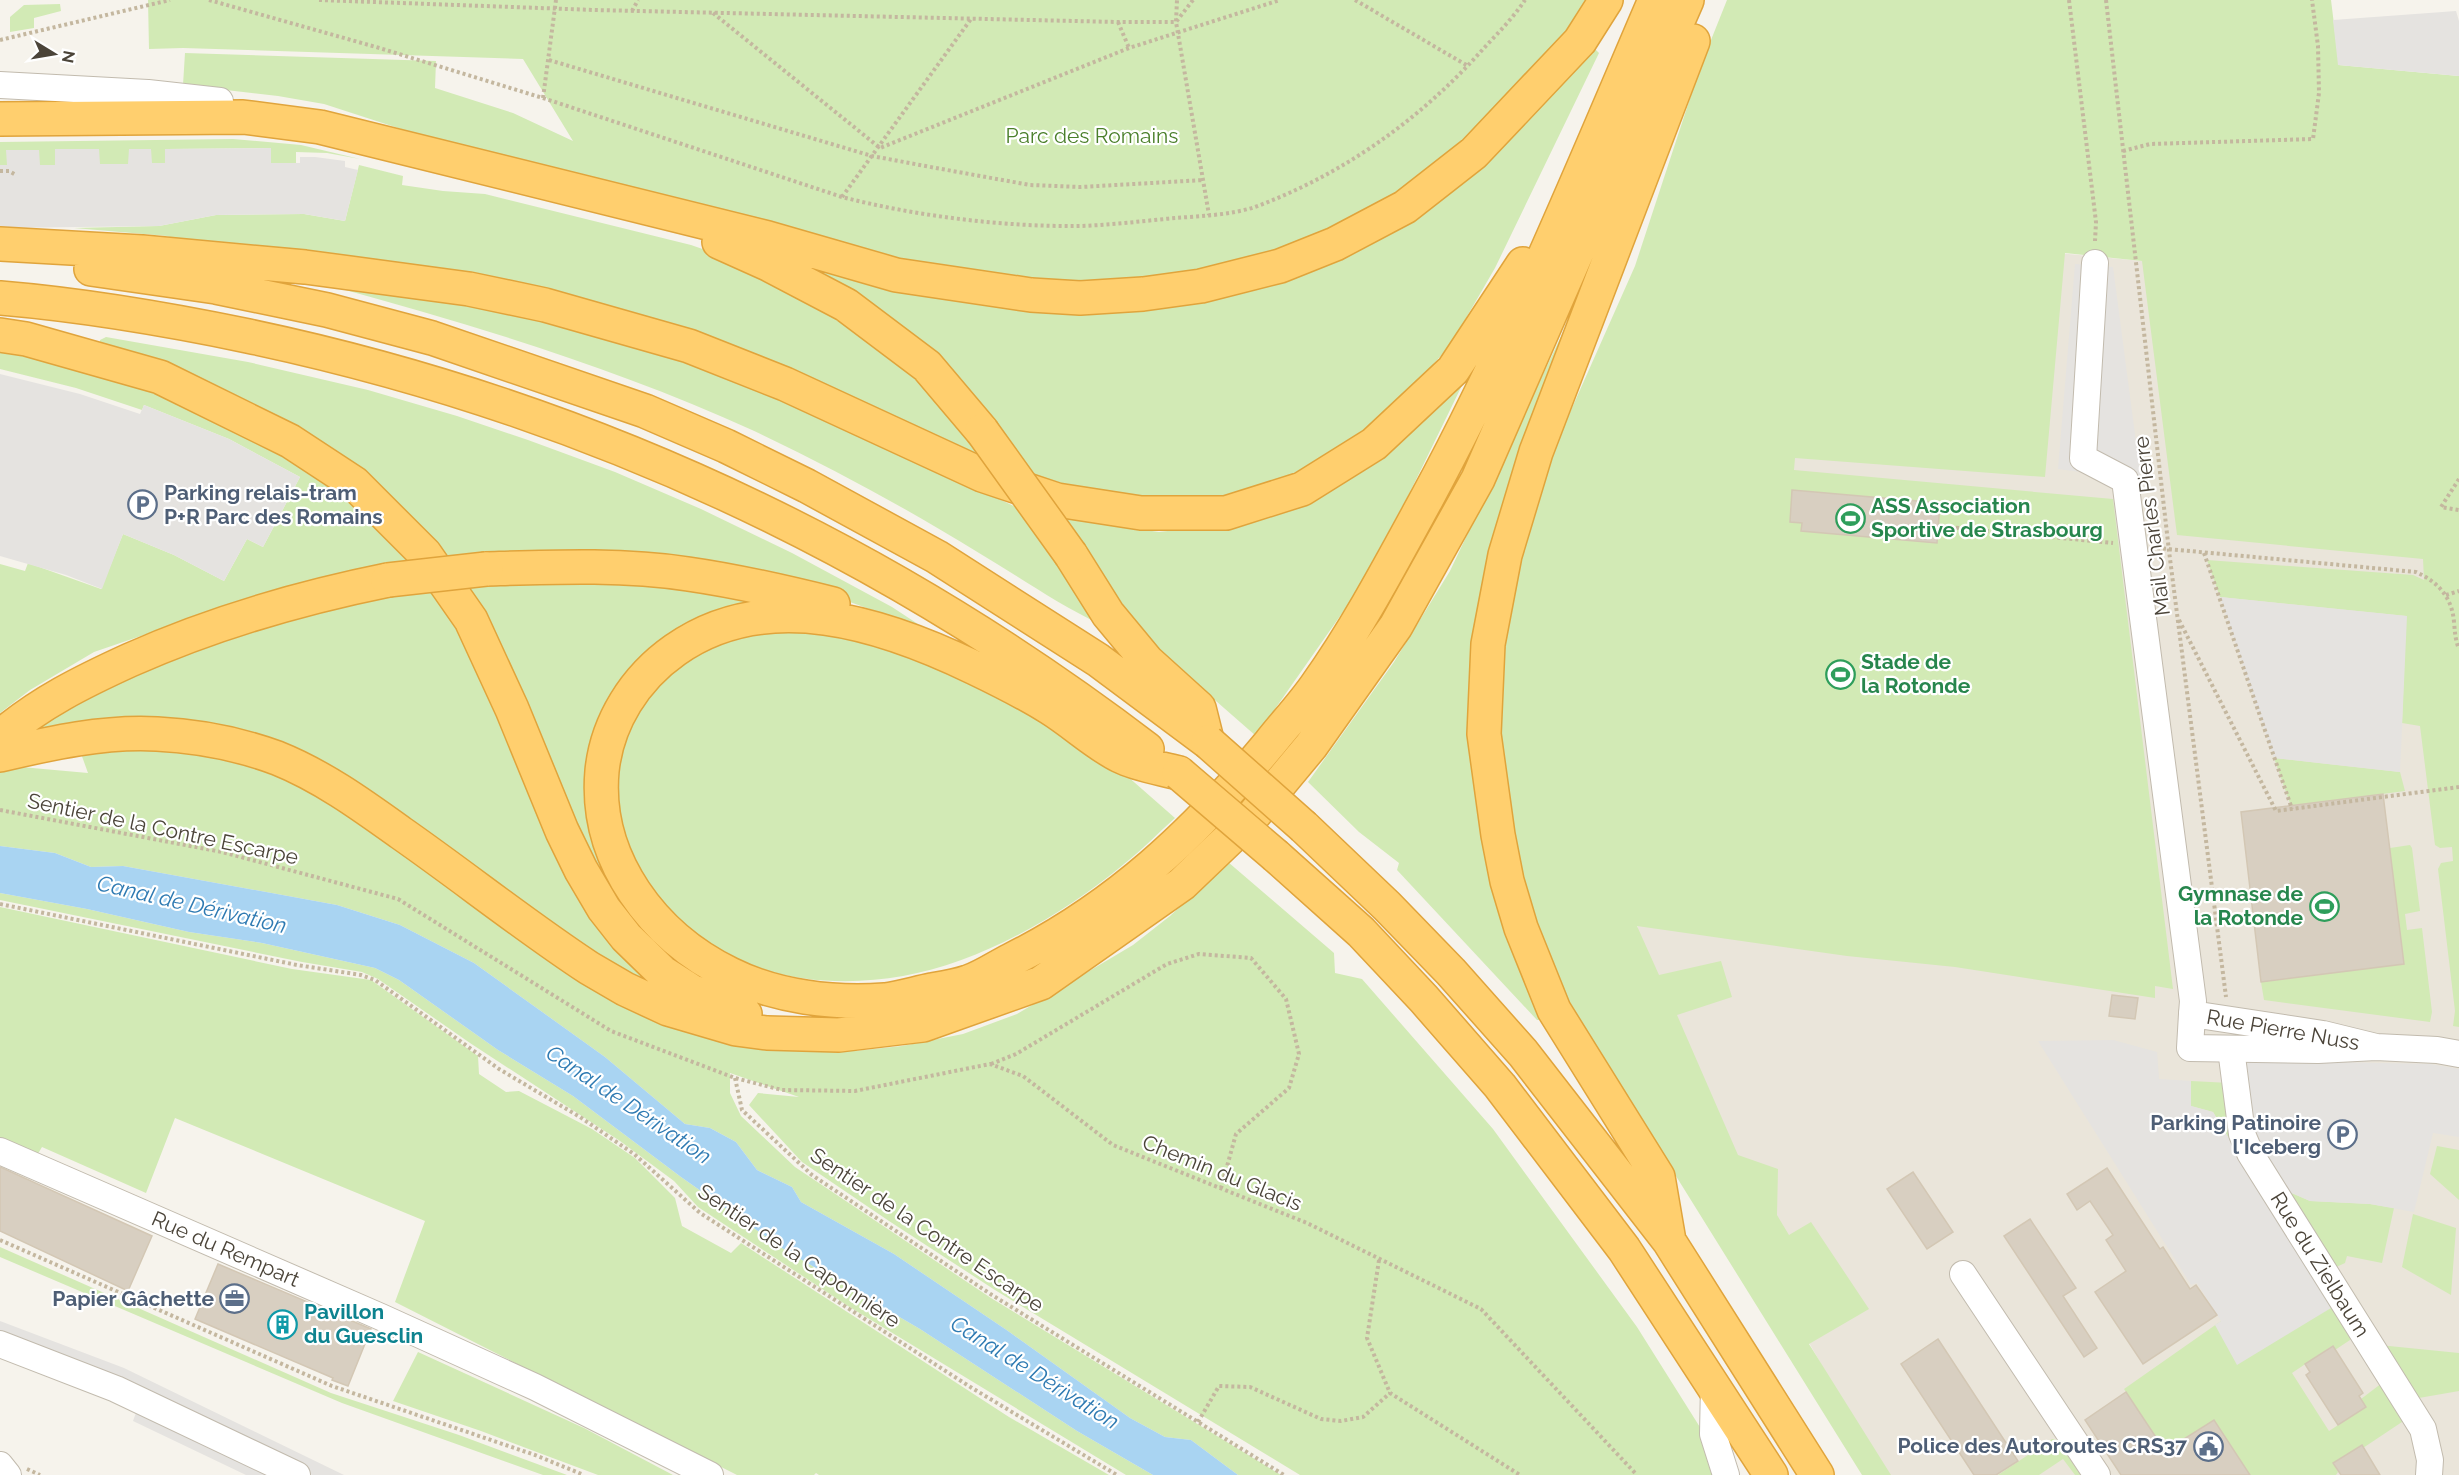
<svg xmlns="http://www.w3.org/2000/svg" width="2459" height="1475" viewBox="0 0 2459 1475" font-family="Raleway,sans-serif">
	<style>
		.residential { fill: #eae5da }
		.green { fill: #d2eab5 }
		.parking { fill: #e5e3e0 }
		.water { fill: #a9d4f2 }
		.building { fill: #d8cfc1; stroke: #d3c7b4; stroke-width: 1.5 }
		.lines { fill: none; stroke-linecap: round; stroke-linejoin: round }
		.minor-casing { stroke: #c2bbae; stroke-width: 28 }
		.highway-casing { stroke: #e0a43c; stroke-width: 36 }
		.path { stroke: #c4b79f; stroke-width: 4; stroke-dasharray: 3 3; stroke-linecap: butt }
		.minor { stroke: #fff; stroke-width: 26 }
		.highway { stroke: #ffcf6e; stroke-width: 33 }
		.highway-bridge-casing { stroke: #e0a43c; stroke-width: 36; stroke-linecap: butt }
		.highway-bridge { stroke: #ffcf6e; stroke-width: 33 }
		.labels { text-anchor: middle; stroke-width: 4.5; stroke-linejoin: round; paint-order: stroke }
		.park-label { font-size: 21px; fill: #4a7f2a; stroke: #fff }
		.service-label { font-size: 21px; font-weight: bold; fill: #4e5e75; stroke: #fff; text-anchor: end }
		.leisure-label { font-size: 21px; font-weight: bold; fill: #27864d; stroke: #fff; text-anchor: start }
		.street-label { font-size: 21px; fill: #4b4439; stroke: #fff }
		.culture-label { font-size: 21px; font-weight: bold; fill: #0d838f; stroke: #fff; text-anchor: start }
		.water-label { font-size: 22px; font-style: italic; fill: #2e7ab2; stroke: #fff }
	</style>
	<rect width="100%" height="100%" fill="#f6f3ec"/>
	<!-- residential -->
	<path class="residential" d="M1721,221L2142,261L2459,563V1475H1884L1673,1103L1558,534Z"/>
	<!-- green -->
	<path class="green" d="M148,0H1591L1527,84L1465,143L1394,198L1315,240L1244,265L1083,288L932,270L506,163L324,104L278,96L183,85L185,53L436,61L435,88L513,113L573,141L523,59L183,48L149,49Z
		M1727,0H2331L2339,65L2459,76V1027L2453,1026L2455,1011L2438,869L2441,863L2453,861L2452,847L2440,848L2435,845L2420,726L2402,723L2406,616L2220,597L2207,560L2413,575L2424,580L2423,559L2177,535L2142,261L2065,253L2045,477L1795,458L1794,470L2113,499L2173,989L2155,986V998L1955,967L1847,956L1637,926L1659,975L1721,961L1732,997L1677,1015L1738,1155L1778,1169L1777,1215L1789,1235L1811,1222L1869,1309L1809,1344L1891,1475H1862L1554,980L1526,906L1492,721L1521,542L1556,444L1635,266L1701,65Z
		M60,4L61,11L34,18V28L10,32V17L24,5Z
		M1591,45L1599,53L1495,268L1451,344L1391,413L1331,459L1237,495L1145,501L1034,478L770,249L992,302L1320,262Z
		M233,139L301,145L360,159L327,153L296,152V163H271L270,148L166,149L165,163H151V149H129V164H99L98,149L55,150V165H39V150H7V165H0V142Z
		M359,165L403,176L402,185L443,191L485,194L691,245L763,270L844,316L923,377L989,466L726,345L186,243L167,236L74,228L159,226L216,215L304,214L345,221Z
		M331,286L449,293L706,361L1020,509L1100,624C1057,604 1020,577 979,553C906,508 829,466 752,430C616,368 474,325 331,286Z
		M1573,311L1480,617L1542,1020H1537L1397,870L1399,863L1359,832L1308,782L1394,662L1450,571Z
		M106,337L248,362L368,390L457,416L528,440L615,472L701,509L792,553L892,607L927,630L839,598L439,559L392,505L100,345V340Z
		M0,349L144,387L247,430L336,488L379,527L411,563L208,613L94,652L30,690L0,713V564L25,571L28,563L101,589L123,534L174,555L224,581L247,539L263,547L300,477L229,439L144,405L142,410L76,388L0,369Z
		M1470,369L1409,494L1352,599L1256,736L1168,659L1128,615L1060,518L1159,532L1235,523Z
		M500,581L648,584L776,602L614,703L620,898L645,933L609,895L462,586Z
		M434,590L661,996L292,754L21,739L77,696L315,606Z
		M793,627L892,645L1040,717L1110,761L1175,818C1158,833 1142,850 1124,864C1064,914 980,963 903,976C841,987 778,981 721,953C678,933 637,881 622,836C612,803 616,747 632,716C639,704 667,673 677,664C683,659 692,656 699,653C709,648 719,641 730,638C750,633 772,631 793,627Z
		M79,748H200L314,788L514,928L757,1046L805,1051H854L902,1046L963,1034L1017,1014L1133,945L1170,916L1228,862L1334,953L1335,973L1362,979L1493,1129L1637,1327L1730,1475H1300L995,1290L889,1221L802,1162L749,1105L758,1093L799,1097L730,1073V1093L741,1116L795,1167L991,1298L1281,1475H1238L1191,1440L1165,1437L1130,1418L1008,1331L894,1254L801,1202L792,1187L757,1170L736,1142L710,1128L685,1124L605,1057L474,963L400,925L337,905L123,866L91,867L55,853L0,846V770L10,766L88,773Z
		M2274,758L2400,772L2405,791L2291,806Z
		M2410,845L2412,848L2420,911L2405,914L2407,930L2422,928L2432,1012L2430,1022L2264,1000L2261,982L2390,848Z
		M0,893L87,909L189,932L262,943L375,968L399,980L498,1050L573,1096L681,1177L785,1250L920,1329L1077,1431L1153,1475H1126L848,1306L698,1207L674,1181L620,1141L470,1043L378,979L362,972L302,962L0,900Z
		M0,907L292,969L371,980L478,1056L479,1074L506,1092L519,1091L592,1129L635,1158L675,1198L682,1226L731,1253L741,1243L1009,1417L1109,1475H819L816,1473L814,1475H737L395,1302L425,1221L175,1118L146,1193L42,1147L36,1157L0,1138Z
		M2191,1081L2230,1083L2326,1283L2319,1288L2213,1112L2191,1106Z
		M2437,1146L2459,1150V1200L2430,1174Z
		M2287,1191L2310,1201L2370,1204L2394,1208L2382,1263L2347,1256L2345,1263L2334,1268Z
		M2413,1214L2456,1228L2451,1295L2402,1267Z
		M0,1247L331,1393L459,1435L567,1475H543L342,1403L0,1257Z
		M2326,1287L2352,1326L2350,1340L2335,1350L2332,1346L2292,1373L2329,1431L2366,1407L2361,1399L2382,1383L2405,1420L2363,1448L2334,1464L2338,1472L2336,1475H2250L2214,1420L2187,1437L2169,1457L2124,1389L2221,1321L2330,1308L2320,1291Z
		M2379,1345L2459,1353V1391L2413,1399Z
		M418,1352L584,1428L673,1475H598L481,1431L393,1401Z
		M2052,1439L2058,1440L2081,1475H2075L2063,1459L2039,1475H1998Z"/>
	<!-- parking -->
	<path class="parking" d="M2456,11L2459,21V76L2338,65L2333,20Z
		M271,148V163H300V157H315L345,161V167L358,170L345,221L304,214L216,215L159,226L0,228V165H7L6,150H39L40,165H55V149H99L100,164H128L129,149H151L152,163H165V149Z
		M2075,264L2113,267L2141,480L2058,469Z
		M0,374L80,394L140,414L144,405L229,439L300,477L263,547L247,539L224,581L174,555L123,534L102,589L66,575L0,556Z
		M2220,597L2407,616L2400,772L2274,758Z
		M2113,1040L2157,1052L2159,1079L2191,1081V1106L2213,1112L2331,1308L2237,1365L2215,1325L2221,1321L2197,1283L2191,1285L2038,1041Z
		M2240,1060L2430,1064L2459,1069V1137L2433,1133L2414,1212L2370,1204L2310,1201L2287,1191L2252,1137Z
		M0,1321L124,1368L344,1475H312L158,1398L0,1337Z
		M138,1407L275,1475H246L133,1421Z"/>
	<!-- water -->
	<path class="water" d="M0,846L55,853L91,867L123,866L337,905L400,925L474,963L605,1057L685,1124L710,1128L736,1142L757,1170L792,1187L801,1202L894,1254L1008,1331L1130,1418L1165,1437L1191,1440L1238,1475H1153L1077,1431L920,1329L785,1250L681,1177L573,1096L498,1050L399,980L375,968L262,943L189,932L87,909L0,893Z"/>
	<!-- building -->
	<path class="building" d="M1792,490L1940,503L1937,543L1801,531L1802,523L1790,522Z
		M2383,794L2404,964L2261,982L2241,812Z
		M2112,995L2138,998L2135,1019L2109,1016Z
		M0,1167L152,1236L128,1291L0,1231Z
		M2107,1168L2160,1249L2163,1247L2190,1289L2196,1285L2217,1315L2143,1364L2095,1292L2126,1271L2106,1240L2113,1235L2090,1201L2077,1210L2067,1194Z
		M1913,1172L1953,1232L1927,1249L1887,1189Z
		M2030,1219L2076,1288L2063,1296L2097,1348L2084,1357L2004,1236Z
		M218,1264L371,1329L348,1386L332,1380L333,1378L195,1319Z
		M1938,1339L2018,1461L1996,1475H1974L1901,1364Z
		M2333,1346L2363,1393L2359,1396L2366,1407L2338,1425L2306,1375L2310,1372L2305,1364Z
		M2126,1392L2165,1451L2214,1420L2250,1475H2121L2085,1420Z
		M2362,1445L2380,1475H2341L2333,1463Z"/>
	<g class="lines">
		<defs>
			<g id="minor">
				<path d="M0,85L148,93L220,101"/>
				<path d="M2095,263L2083,458L2125,480L2193,1001L2192,1014"/>
				<path d="M2376,1047L2323,1034L2192,1014L2190,1048L2318,1050L2376,1047L2437,1050L2459,1054"/>
				<path id="s1" d="M2231,1049L2242,1134L2250,1153L2423,1429L2430,1460L2429,1475"/>
				<path id="s2" d="M0,1151L381,1317L535,1387L710,1475"/>
				<path d="M1963,1274L2097,1475"/>
				<path d="M0,1344L116,1389L297,1475"/>
				<path d="M1714,1384L1713,1434L1726,1475"/>
				<path d="M0,1465L8,1475"/>
			</g>
			<path id="highway" d="M0,119L243,117L320,127L768,238L896,275L1031,295L1080,298L1143,294L1201,286L1280,266L1335,244L1405,207L1474,153L1580,41L1606,0
				M719,242L768,264L846,305L927,366L982,431
				M0,244L142,252L305,267L469,289L545,305L689,346L785,384L982,475L1057,500L1141,513H1226L1302,489L1374,444L1453,370L1523,264
				M91,269L216,287L327,310L432,338L645,411L726,446L807,486L937,557L1098,660L1208,742
				M0,298C84,305 166,319 248,336C580,406 877,543 1147,749
				M0,335L26,339L160,377L290,441L354,483L425,554L471,620L512,709L562,831L581,870L604,909L626,937L663,973L691,991L745,1014
				M1071,555L1108,614L1147,661L1199,708L1207,740
				M486,569C553,567 622,564 688,574C737,581 785,592 833,604
				M0,737C39,703 84,681 130,660C213,623 299,598 388,580
				M0,755C51,743 104,731 157,734C198,736 239,744 277,758C322,776 362,805 401,833C464,877 525,926 589,968L625,989L668,1009L736,1029L767,1033L839,1035L923,1025L1041,983L1182,884L1252,817L1311,746L1396,626L1478,479L1687,0
				M1179,773C1160,768 1138,765 1120,756C1096,744 1074,723 1050,708C1026,693 1000,680 975,668C884,624 767,585 675,650C635,678 607,722 602,771C594,860 654,937 730,974C776,997 834,1004 885,1000C900,998 917,993 932,990C944,988 957,986 968,982C983,977 997,967 1011,960C1117,907 1195,833 1270,743C1285,724 1302,706 1316,686C1358,627 1392,562 1427,498C1514,337 1583,168 1655,0
				M1304,827L1387,906L1451,972L1523,1053L1669,1241L1817,1475
				M1276,856L1361,932L1424,999L1500,1086L1624,1249L1771,1475
				M1669,1241L1658,1177L1554,1010L1521,928L1507,881L1498,835L1484,734L1488,644L1505,555L1536,452L1693,41"/>
		</defs>
		<!-- minor casing -->
		<use href="#minor" class="minor-casing"/>
		<!-- highway casing -->
		<use href="#highway" class="highway-casing"/>
		<!-- path -->
		<path class="path" d="M209,0L376,47L543,98L842,197C916,216 1003,227 1080,226C1111,225 1143,221 1175,218C1201,216 1231,215 1255,207C1344,174 1421,119 1484,48C1498,33 1513,18 1525,0
			M319,0L595,10L1118,22H1176L1177,0
			M1193,0L1176,22L1209,215
			M1355,0L1468,66
			M2069,0L2096,222L2095,241
			M2106,0L2169,551L2226,997
			M632,11L638,0
			M713,13L880,148L1129,48L1280,0
			M1118,22L1129,48
			M0,40L170,0
			M549,60L872,156L936,168L1030,185L1081,187L1204,180
			M543,98L556,0
			M2123,151L2150,144L2313,139L2319,93L2318,46L2312,0
			M0,171H9L16,175
			M842,197L971,19
			M2459,479L2441,507L2459,510
			M1938,526L2113,543
			M2157,548L2416,572C2438,582 2452,597 2454,622C2455,632 2455,639 2459,649
			M2204,553L2292,809
			M2446,595L2459,591
			M2179,620L2276,811L2459,787
			M0,810L222,852L398,899L611,1031L735,1078L782,1090L855,1091L990,1064L1023,1076L1113,1145L1307,1223L1481,1309L1637,1475
			M0,904L297,965L361,975L375,980L499,1069L580,1117L634,1154L700,1213L972,1388L1117,1475
			M991,1064L1016,1054L1167,964L1199,954L1251,958L1286,999L1299,1054L1289,1088L1236,1134L1221,1188
			M735,1078L742,1110L812,1175L992,1295L1284,1475
			M0,1240L332,1386L535,1455L584,1475
			M1379,1260L1367,1338L1390,1393L1520,1475
			M1198,1422L1219,1386L1250,1387L1321,1419L1341,1421L1363,1417L1390,1393
			M27,1469L40,1475"/>
		<!-- minor -->
		<use href="#minor" class="minor"/>
		<!-- highway -->
		<use href="#highway" class="highway"/>
		<defs>
			<path id="highway-bridge" d="M982,431L1071,555
				M388,580L486,569
				M1208,742L1304,827
				M1179,773L1276,856"/>
		</defs>
		<!-- highway-bridge casing -->
		<use href="#highway-bridge" class="highway-bridge-casing"/>
		<!-- highway-bridge -->
		<use href="#highway-bridge" class="highway-bridge"/>
	</g>
	<!-- icons -->
	<defs>
		<symbol id="parking-ring" viewBox="-11 -11 22 22"><circle r="9.5" fill="#fff" stroke="#5c6f8a" stroke-width="1.5"/><path d="M-3.5-5.5H1a3.5 3.5 0 0 1 0 7H-1V5.5H-3.5ZM-1-3.4V-.6H.8a1.4 1.4 0 0 0 0-2.8Z" fill="#5c6f8a"/></symbol>
		<symbol id="stadium-ring" viewBox="-11 -11 22 22"><circle r="9.5" fill="#fff" stroke="#2e9e5b" stroke-width="1.5"/><path d="M0-5a6.5 5 0 1 0 0 10a6.5 5 0 1 0 0-10ZM-3.5-1.8h7v3.6h-7Z" fill="#2e9e5b"/></symbol>
		<symbol id="office-ring" viewBox="-11 -11 22 22"><circle r="9.5" fill="#fff" stroke="#5c6f8a" stroke-width="1.5"/><path d="M-6-3h4V-5.5h4V-3h4V5H-6ZM-1-4.5V-3h2v-1.5ZM-6 0V1H6V0Z" fill="#5c6f8a"/></symbol>
		<symbol id="building-ring" viewBox="-11 -11 22 22"><circle r="9.5" fill="#fff" stroke="#0f9aa8" stroke-width="1.5"/><path d="M-4-6H4V6H1V3H-1V6H-4ZM-2.5-4.3h1.7v1.8h-1.7ZM.8-4.3h1.7v1.8H.8ZM-2.5-1h1.7V.8h-1.7ZM.8-1h1.7V.8H.8Z" fill="#0f9aa8"/></symbol>
		<symbol id="civic-ring" viewBox="-11 -11 22 22"><circle r="9.5" fill="#fff" stroke="#5c6f8a" stroke-width="1.5"/><path d="M-.6-6.5H3V-4.5H.6V-3L4-1V1h2V6H-6V1h2V-1L-.6-3ZM-1.2 2.5V6h2.4V2.5Z" fill="#5c6f8a"/></symbol>
	</defs>
	<g fill-rule="evenodd">
		<use href="#parking-ring" x="126" y="488" width="33" height="33"/>
		<use href="#stadium-ring" x="1834" y="502" width="33" height="33"/>
		<use href="#stadium-ring" x="1824" y="658" width="33" height="33"/>
		<use href="#stadium-ring" x="2308" y="890" width="33" height="33"/>
		<use href="#parking-ring" x="2326" y="1118" width="33" height="33"/>
		<use href="#office-ring" x="218" y="1282" width="33" height="33"/>
		<use href="#building-ring" x="266" y="1308" width="33" height="33"/>
		<use href="#civic-ring" x="2192" y="1430" width="33" height="33"/>
	</g>
	<g class="labels">
		<!-- park labels -->
		<g class="park-label">
			<text x="1092" y="143">Parc des Romains</text>
		</g>
		<!-- service labels -->
		<g class="service-label">
			<text x="164" y="500" text-anchor="start">Parking relais-tram<tspan x="164" dy="24">P+R Parc des Romains</tspan></text>
			<text x="2321" y="1130">Parking Patinoire<tspan x="2321" dy="24">l'Iceberg</tspan></text>
			<text x="214" y="1306">Papier Gâchette</text>
			<text x="2187" y="1453">Police des Autoroutes CRS37</text>
		</g>
		<!-- leisure labels -->
		<g class="leisure-label">
			<text x="1871" y="513">ASS Association<tspan x="1871" dy="24">Sportive de Strasbourg</tspan></text>
			<text x="1861" y="669">Stade de<tspan x="1861" dy="24">la Rotonde</tspan></text>
			<text x="2303" y="901" text-anchor="end">Gymnase de<tspan x="2303" dy="24">la Rotonde</tspan></text>
		</g>
		<!-- street labels -->
		<g class="street-label">
			<text transform="translate(2152 526) rotate(-97)" y="7">Mail Charles Pierre</text>
			<text transform="translate(163 829) rotate(12)" y="7">Sentier de la Contre Escarpe</text>
			<text transform="translate(2283 1030) rotate(10)" y="7">Rue Pierre Nuss</text>
			<text transform="translate(1222 1173) rotate(22)" y="7">Chemin du Glacis</text>
			<text transform="translate(927 1230) rotate(34)" y="7">Sentier de la Contre Escarpe</text>
			<text dy="7" stroke="none"><textPath href="#s2" startOffset="246">Rue du Rempart</textPath></text>
			<text transform="translate(799 1256) rotate(34)" y="7">Sentier de la Caponnière</text>
			<text dy="7" stroke="none"><textPath href="#s1" startOffset="238">Rue du Zielbaum</textPath></text>
		</g>
		<!-- culture labels -->
		<g class="culture-label">
			<text x="304" y="1319">Pavillon<tspan x="304" dy="24">du Guesclin</tspan></text>
		</g>
		<!-- water labels -->
		<g class="water-label">
			<text transform="translate(192 904) rotate(13)" y="8">Canal de Dérivation</text>
			<text transform="translate(629 1104) rotate(34)" y="8">Canal de Dérivation</text>
			<text transform="translate(1035 1372) rotate(32)" y="8">Canal de Dérivation</text>
		</g>
	</g>
	<!-- north arrow -->
	<g transform="translate(54 54) rotate(101)" stroke="#ffffff" stroke-width="4.5" paint-order="stroke">
	<path d="M0-4.5L10 22L0 15L-10 22Z" fill="#4b4439"/>
	<text y="-9" font-size="16" font-weight="bold" text-anchor="middle" fill="#4b4439">N</text>
	</g>
</svg>
